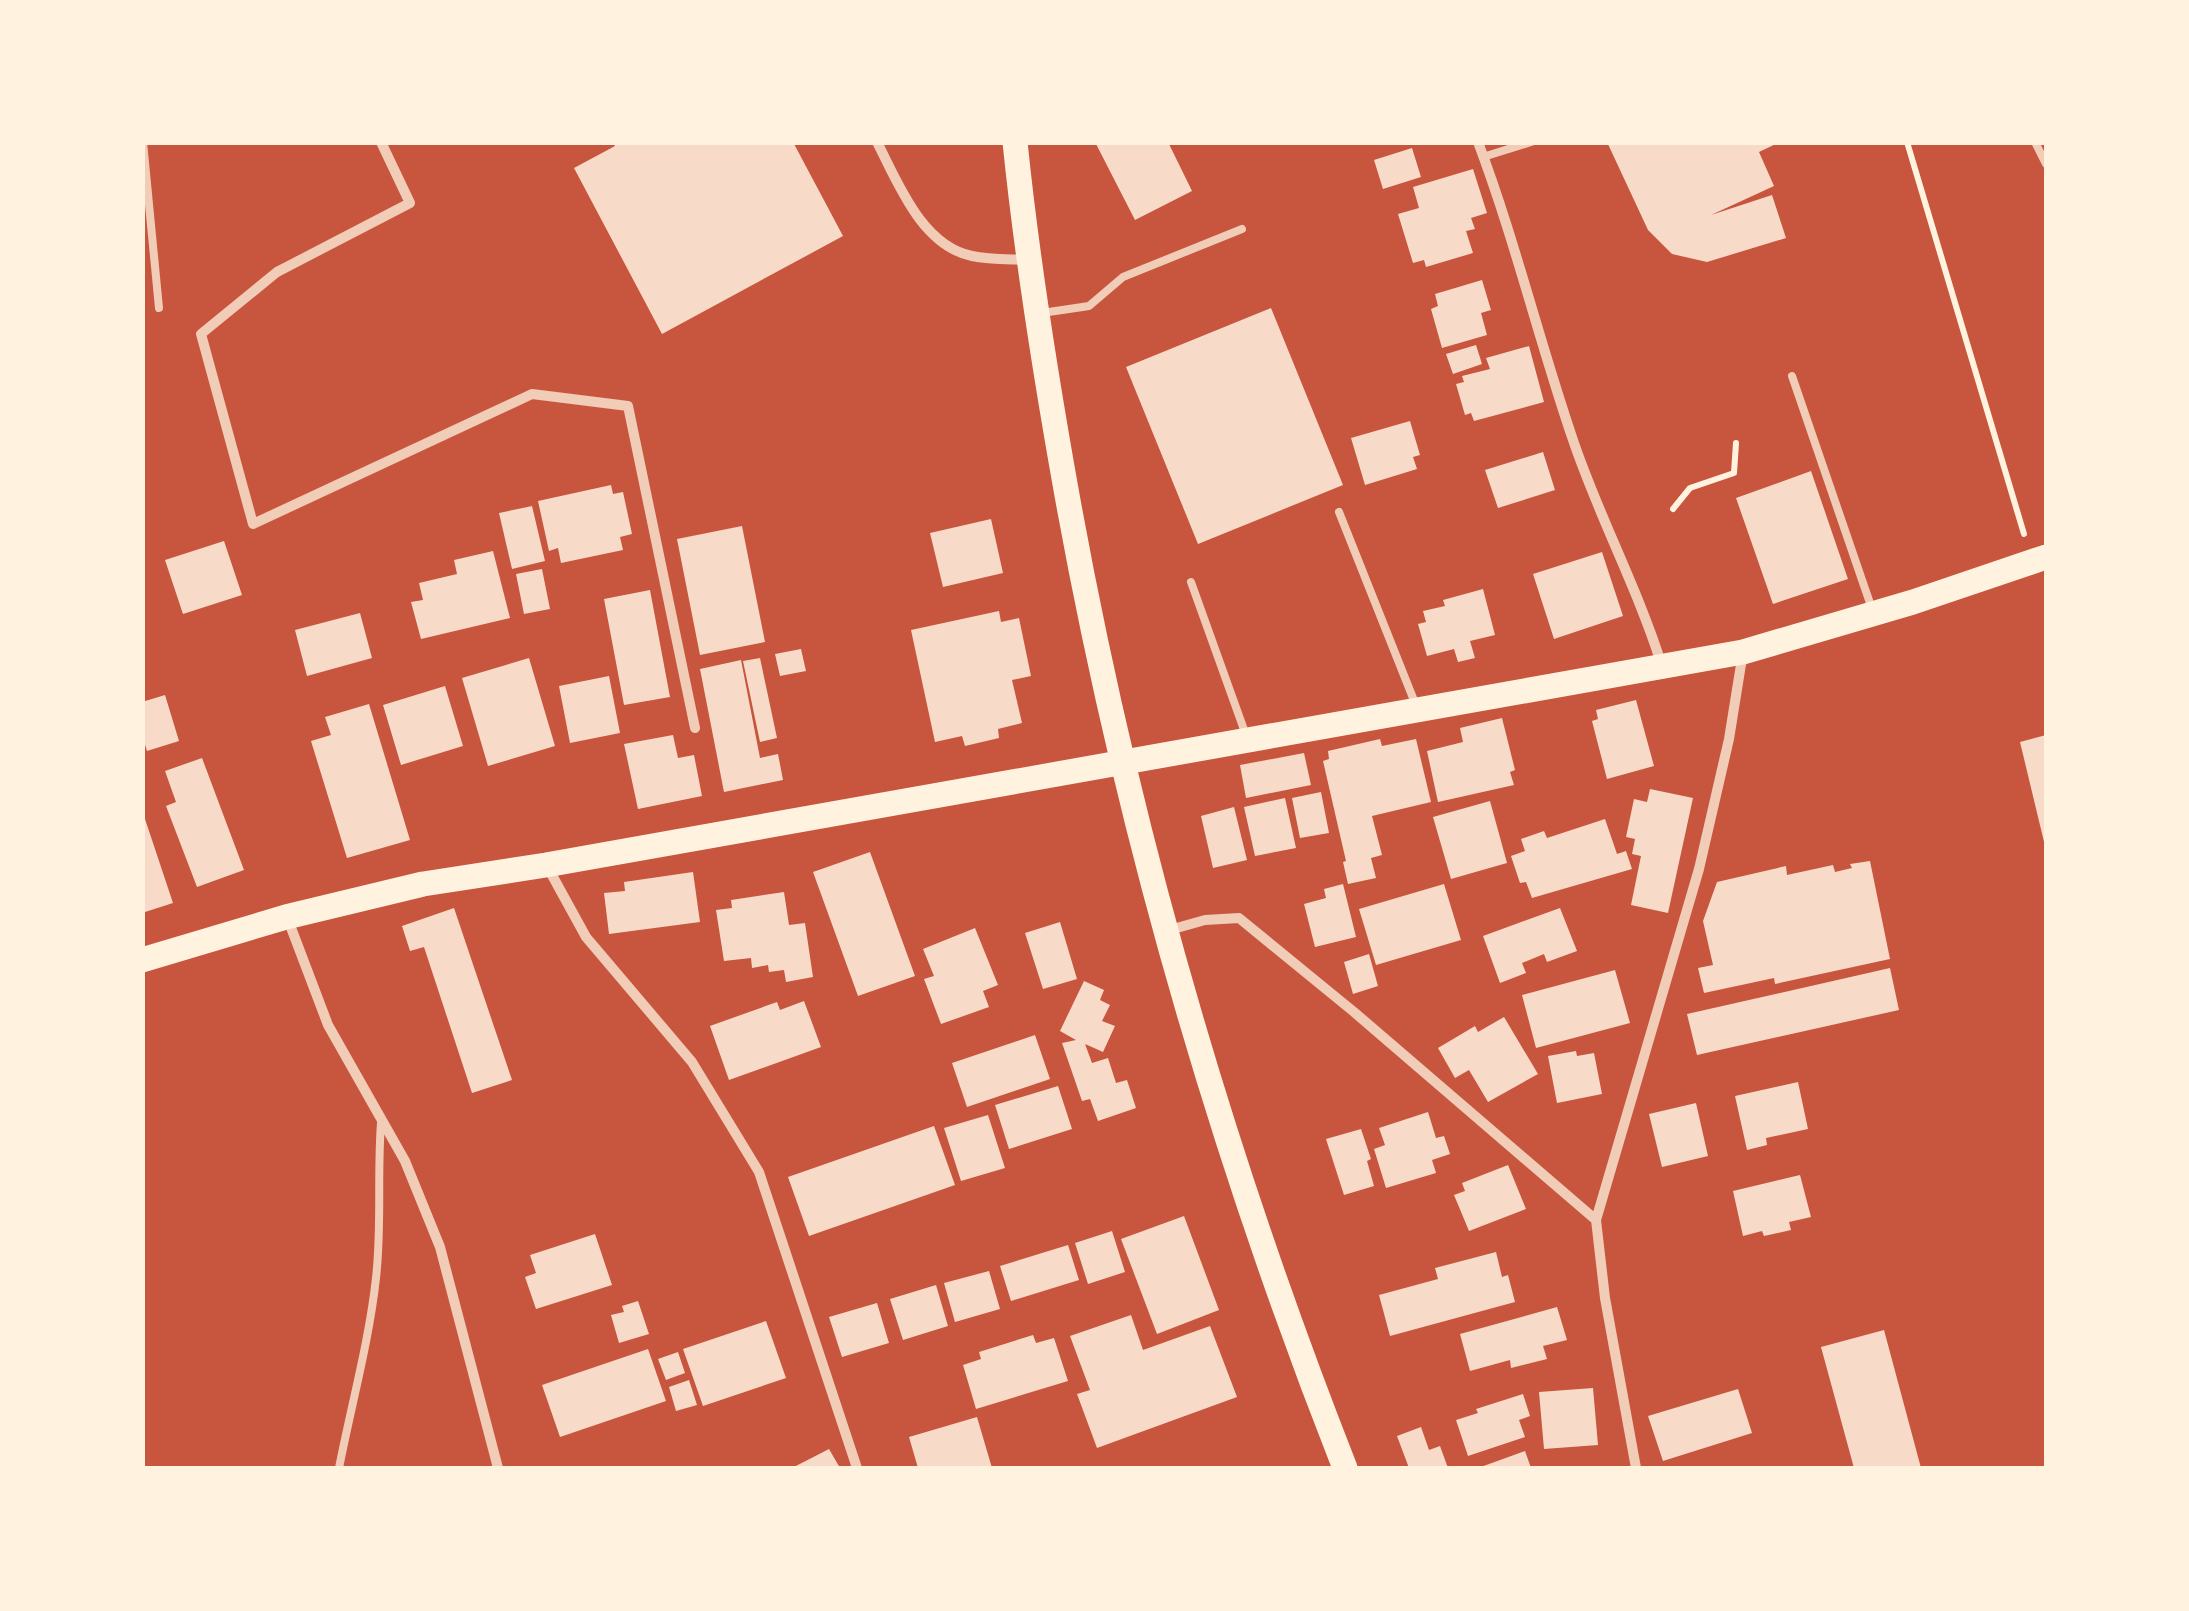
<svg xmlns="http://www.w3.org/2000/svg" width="2189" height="1611" viewBox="0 0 2189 1611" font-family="Barlow,sans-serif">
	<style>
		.building { fill: #f7dbc8 }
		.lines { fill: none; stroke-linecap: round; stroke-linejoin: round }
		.path { stroke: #fff3e0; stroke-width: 6 }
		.service { stroke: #f1ccb7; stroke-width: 8 }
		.minor { stroke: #f1ccb7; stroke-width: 10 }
		.primary { stroke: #fff3e0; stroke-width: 25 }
	</style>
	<rect width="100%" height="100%" fill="#c8553d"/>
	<!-- building -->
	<path class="building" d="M613,142H793L843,236L662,334L574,168L615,146Z
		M1095,142H1168L1192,191L1135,220Z
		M1607,142H1780L1759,152L1774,186L1711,215L1772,195L1786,238L1707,262L1672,254L1648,230Z
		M1412,148L1421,177L1383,189L1374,160Z
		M1473,169L1487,213L1471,218L1475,229L1466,231L1473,253L1426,267L1424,260L1413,263L1398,214L1419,208L1413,187Z
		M1482,280L1491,310L1481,313L1487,335L1442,348L1431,309L1438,306L1435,294Z
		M1271,308L1343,485L1198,544L1126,367Z
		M1476,345L1482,364L1453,374L1446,354Z
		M1529,346L1544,402L1474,421L1471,413L1465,415L1456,384L1464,382L1462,376L1490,369L1486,358Z
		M1410,421L1420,455L1413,457L1417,469L1365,485L1351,438Z
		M1543,452L1555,490L1498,508L1485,470Z
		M1811,471L1848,579L1773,604L1736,498Z
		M611,485L613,494L623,492L632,534L620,537L623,550L561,563L558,548L549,551L538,501Z
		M532,506L545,561L512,569L499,513Z
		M991,519L1003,573L943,587L930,533Z
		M742,526L765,642L700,655L677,539Z
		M224,541L242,595L183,614L165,560Z
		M493,551L510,618L421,639L411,602L423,600L419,583L457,574L454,560Z
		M1602,552L1623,616L1554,639L1533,574Z
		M542,569L550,609L524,614L516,574Z
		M1483,589L1495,635L1470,641L1475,658L1458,662L1454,649L1427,656L1418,624L1426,622L1423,611L1445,606L1443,600Z
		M650,590L670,697L624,705L604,599Z
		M999,611L1001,622L1019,618L1031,676L1012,680L1022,723L998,729L999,738L965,746L962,736L935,742L911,630Z
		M360,613L372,658L307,676L295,630Z
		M801,649L806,671L780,676L775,654Z
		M529,658L555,746L488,766L462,678Z
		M760,658L777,738L760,742L743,661Z
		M741,660L760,758L778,754L783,780L724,792L700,669Z
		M609,676L620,733L570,743L559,686Z
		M445,686L463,746L401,765L383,705Z
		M165,695L179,741L147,751L142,735V702Z
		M1636,700L1654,766L1607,779L1592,721L1598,719L1596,710Z
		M369,704L410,840L347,858L311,741L331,735L325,717Z
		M1502,718L1515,770L1510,772L1514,785L1438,802L1427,751L1463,742L1460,728Z
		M673,735L678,758L694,755L702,796L638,809L624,744Z
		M2046,735V845L2045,846L2020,742Z
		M1380,739L1382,746L1416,739L1431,802L1372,816L1382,855L1371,858L1376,878L1348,884L1343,862L1346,861L1323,761L1329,759L1328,751Z
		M1304,753L1311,785L1246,798L1240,765Z
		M202,758L244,870L197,887L166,806L176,802L165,771Z
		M1650,789L1693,798L1668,913L1631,905L1641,856L1632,854L1635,839L1626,837L1634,799L1647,802Z
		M1321,792L1329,833L1300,838L1292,798Z
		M1285,798L1296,848L1255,856L1244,807Z
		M1490,801L1507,863L1451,879L1433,817Z
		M1234,807L1247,860L1213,868L1201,816Z
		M142,810L173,903L142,913Z
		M1605,819L1617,854L1626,851L1632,869L1532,898L1526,882L1520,883L1511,856L1525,851L1521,839L1544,831L1547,838Z
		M870,852L915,976L858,996L813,872Z
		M1870,861L1890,959L1775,984L1774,978L1704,993L1698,968L1713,965L1703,921L1717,882L1786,866L1787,875L1833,865L1835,872L1852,868L1850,864Z
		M693,872L700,922L609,934L604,893L625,891L624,882Z
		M1343,884L1356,937L1315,947L1304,904L1326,898L1324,889Z
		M1444,884L1461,940L1376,965L1359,909Z
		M784,892L789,925L805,923L813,977L786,982L784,970L769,972L768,965L752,968L751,958L724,961L716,910L732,908L731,900Z
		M454,908L512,1080L472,1093L424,947L410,951L402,926Z
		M1560,908L1577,951L1547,962L1544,954L1522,963L1526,973L1500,983L1483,936Z
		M1060,922L1077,979L1043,989L1025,933Z
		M975,928L998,985L983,991L989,1007L941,1024L924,979L934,976L923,949Z
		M1369,954L1378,986L1353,994L1344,962Z
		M1890,968L1899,1010L1697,1055L1687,1014Z
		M1615,970L1630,1023L1536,1048L1522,995Z
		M1084,981L1104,990L1100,1000L1110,1005L1102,1021L1115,1026L1103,1052L1085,1044L1092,1063L1108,1058L1116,1083L1127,1080L1136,1108L1098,1121L1090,1099L1082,1101L1062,1043L1076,1040L1060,1031Z
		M804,1001L821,1047L729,1080L710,1026L777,1002L780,1010Z
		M1504,1017L1538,1074L1488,1102L1469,1070L1455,1078L1438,1048L1475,1026L1478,1032Z
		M1035,1035L1050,1079L967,1107L952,1063Z
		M1576,1051L1577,1056L1594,1053L1602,1094L1557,1103L1548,1056Z
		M1798,1082L1808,1129L1766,1138L1767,1145L1747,1150L1735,1096Z
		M1058,1086L1072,1129L1009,1149L995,1105Z
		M1696,1103L1708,1156L1662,1167L1649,1114Z
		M1428,1112L1436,1138L1444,1136L1450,1154L1432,1160L1436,1173L1386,1188L1374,1149L1385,1145L1379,1128Z
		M988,1115L1005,1168L961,1181L944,1128Z
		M934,1126L955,1185L809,1236L788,1177Z
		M1361,1129L1371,1159L1367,1161L1374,1186L1344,1195L1326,1139Z
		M1508,1165L1526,1209L1469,1231L1454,1195L1465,1191L1462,1183Z
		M1800,1175L1811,1217L1789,1222L1791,1230L1764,1236L1762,1231L1743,1236L1733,1191Z
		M1184,1216L1219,1310L1157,1334L1121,1239Z
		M1112,1231L1125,1272L1088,1284L1075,1243Z
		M595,1234L612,1285L536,1309L525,1277L536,1273L530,1255Z
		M1068,1245L1079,1280L1011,1301L1000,1266Z
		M1496,1252L1502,1277L1508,1275L1515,1302L1390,1336L1379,1295L1438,1279L1435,1268Z
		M989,1271L1000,1309L955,1322L944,1283Z
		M936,1285L948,1326L903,1340L890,1299Z
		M638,1301L649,1334L619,1343L611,1315L624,1312L622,1306Z
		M877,1303L889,1343L842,1357L829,1317Z
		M1557,1307L1567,1340L1543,1346L1547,1359L1511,1368L1510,1360L1470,1371L1460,1334Z
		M1131,1315L1143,1350L1210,1326L1237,1397L1097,1448L1077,1394L1090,1390L1070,1336Z
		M766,1321L786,1378L703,1406L683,1349Z
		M1884,1330L1921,1468H1854L1821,1347Z
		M1033,1335L1036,1343L1054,1338L1068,1381L976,1409L963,1365L981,1359L979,1352Z
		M648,1349L666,1401L560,1437L542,1385Z
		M678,1352L685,1373L666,1380L658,1359Z
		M689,1380L697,1405L676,1411L669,1387Z
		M1593,1388L1598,1445L1544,1449L1539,1392Z
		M1738,1389L1752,1433L1663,1461L1648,1416Z
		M1523,1394L1530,1416L1519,1420L1525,1437L1468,1456L1456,1420L1478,1413L1476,1409Z
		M977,1417L992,1468H918L909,1437Z
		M1421,1427L1429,1450L1440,1446L1448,1468H1409L1397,1436Z
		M829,1449L840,1468H792Z
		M1525,1451L1531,1468H1478Z"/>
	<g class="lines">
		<!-- path -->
		<path class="path" d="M1907,142L2024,534
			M1673,509L1690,488L1734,473L1736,443"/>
		<!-- service -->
		<path class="service" d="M143,142L159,308
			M2035,142L2046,164
			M1483,157L1531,142
			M1042,313L1089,306L1123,277L1242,229
			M1792,376L1872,609
			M1339,512L1415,703
			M1191,582L1247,738
			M339,1468C351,1406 369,1342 376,1278C382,1226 377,1175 381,1123"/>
		<!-- minor -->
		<path class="minor" d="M381,142L410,203L277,272L201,334L253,524L532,394L628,406L695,728
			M877,142C898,183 922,246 972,256C990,260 1010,259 1028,260
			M1478,142C1515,240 1539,341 1573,440C1599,517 1638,589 1662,666
			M547,866L586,937L692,1062L759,1172L857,1468
			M287,917L328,1025L405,1161L440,1247L498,1468
			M1166,931L1205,920L1239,918L1354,1012L1596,1220
			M1636,1468L1605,1298L1596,1220L1699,869L1729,739L1743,652"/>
		<!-- primary -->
		<path class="primary" d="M1015,142C1027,260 1046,378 1067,495C1127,828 1221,1153 1345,1468
			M142,960L286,917L423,884L546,865L1743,652L1913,602L2046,557"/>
	</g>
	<!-- border -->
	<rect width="2189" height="1611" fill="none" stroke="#fff3e0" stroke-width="290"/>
</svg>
